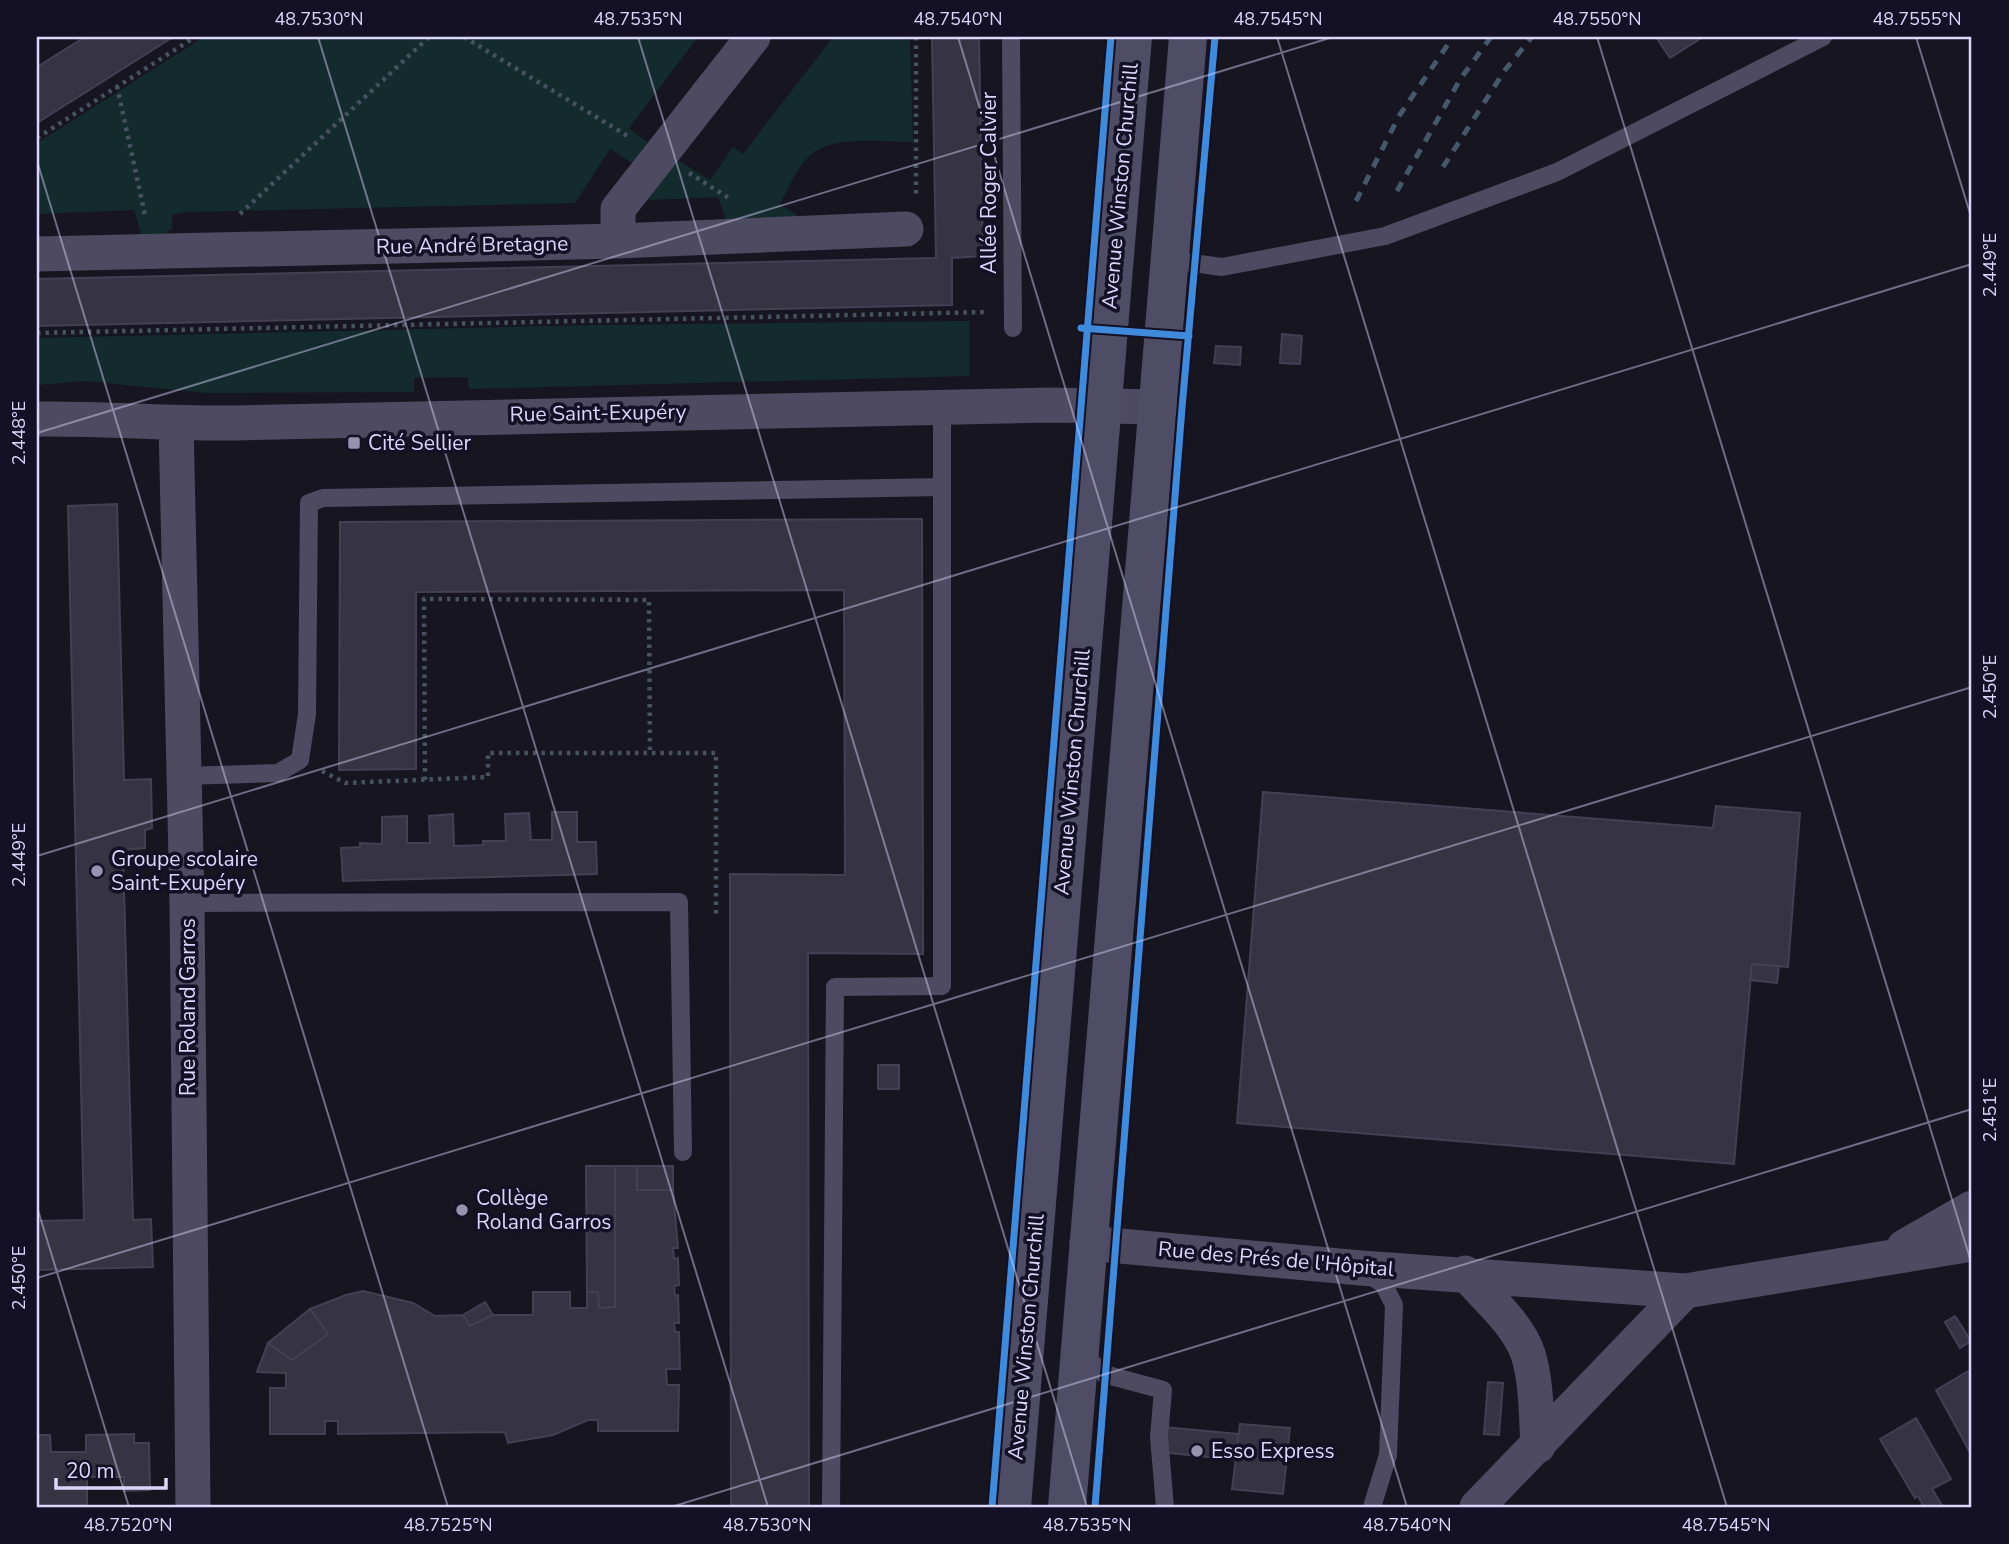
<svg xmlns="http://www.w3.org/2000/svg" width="2009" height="1544" viewBox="0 0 2009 1544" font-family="'Nunito Sans',sans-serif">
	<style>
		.green { fill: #142b2d }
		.building { fill: #363342; stroke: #444054; stroke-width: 2 }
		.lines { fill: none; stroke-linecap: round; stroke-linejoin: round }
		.path { stroke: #475260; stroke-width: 4.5; stroke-dasharray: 3.5 5; stroke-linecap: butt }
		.service { stroke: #4d4a61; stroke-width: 18 }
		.minor { stroke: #4d4a61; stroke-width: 35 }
		.secondary { stroke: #4f4d66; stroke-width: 38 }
		.rail { stroke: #455869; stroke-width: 5; stroke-dasharray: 10 9; stroke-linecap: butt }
		.cycleway-casing { stroke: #141025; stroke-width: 11 }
		.cycleway { stroke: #408adc; stroke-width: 7 }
		.ticks { fill: none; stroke: #dcd6fd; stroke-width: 2; stroke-opacity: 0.45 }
		.poi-dot { fill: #9792b0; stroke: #141025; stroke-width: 2.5 }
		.labels { text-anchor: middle; stroke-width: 7; stroke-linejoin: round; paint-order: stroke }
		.street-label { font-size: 21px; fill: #dcd6fd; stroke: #141025 }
		.poi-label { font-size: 21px; fill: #dcd6fd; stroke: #141025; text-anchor: start }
		.neatline { fill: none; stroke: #dcd6fd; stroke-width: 2.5 }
		.ticks-label { font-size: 18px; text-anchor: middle; fill: #dcd6fd }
	</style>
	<rect width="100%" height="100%" fill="#171520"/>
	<!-- green -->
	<path class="green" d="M204,37H698L629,128L648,143L632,163L610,149L575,203L186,212L172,215V228L156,241L143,240L134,210L37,214V143Z
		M833,37H910L913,142C884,142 841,136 816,151C799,161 789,188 780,204L801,218L728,226L718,197L650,200L648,192L673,157L710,180L733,147L743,154Z
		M969,321V376L469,389L468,377L414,378V392L207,393L85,381L37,385V338L595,325Z"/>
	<!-- building -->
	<path class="building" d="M85,37H173L37,123V67Z
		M932,37H979L983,256L952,258V305L37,326V279L936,258Z
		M1656,37H1703L1670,58Z
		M1282,334L1302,336L1300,364L1280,363Z
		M1216,346L1241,347L1240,365L1214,363Z
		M117,504L124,780L151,779L152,828L145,830V848L123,850L133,1220L151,1219L153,1267L37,1270V1221L84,1220L68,506Z
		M922,519L923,954L808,953L809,1507H731L730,874L845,875L844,590L416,592V769L339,770L340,522Z
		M1263,792L1713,828L1716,806L1800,813L1788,967L1752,964L1734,1164L1237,1123Z
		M552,812H577V842H596L597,874L343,881L341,848L360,847V843L382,844V817L407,816V843H430L429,816L453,814L454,846L483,845V841H506L505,814L529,813L531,840H552Z
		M1752,964L1779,966L1777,983L1750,980Z
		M878,1065H899V1089H878Z
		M586,1166H615V1307L599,1308L598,1292H587Z
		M615,1166H637V1190H673L678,1248H673L674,1259L678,1258L679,1285L674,1286L675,1296L678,1295L679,1323H674L675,1332H679L680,1369H666L667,1385H679L678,1431H598V1420H588L553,1435L508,1443L505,1432L338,1434V1421H325V1434H270V1388H286V1373L257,1372L268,1343L292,1360L328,1334L310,1309L346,1295L363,1291L413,1303L435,1316L463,1315L470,1326L493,1315H533V1292H570V1308H587V1292H598L599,1308L615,1307Z
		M637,1166H673V1190H637Z
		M485,1302L493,1315L470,1326L463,1315Z
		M310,1309L328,1334L292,1360L268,1343Z
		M1955,1316L1971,1341L1960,1348L1945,1322Z
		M1972,1369V1456L1936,1390Z
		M1488,1382L1503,1383L1499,1435L1484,1434Z
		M1916,1418L1951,1479L1932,1489L1943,1507H1924L1918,1496L1915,1498L1880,1439Z
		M1240,1424L1290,1428L1283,1494L1232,1489Z
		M1163,1427L1238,1434L1236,1460L1161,1452Z
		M134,1434V1443H149L150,1490L124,1491V1477H87V1507H37V1435H50L51,1452H86V1435Z"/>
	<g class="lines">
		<!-- path -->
		<path class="path" d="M464,37L631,138
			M916,37V197
			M117,86L145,215
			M37,138L195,37
			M689,173L732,200
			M240,214L429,37
			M37,333L987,312
			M322,771L345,783L488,777V753H716V918
			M425,780L424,599L649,600L650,753"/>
		<!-- service -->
		<path class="service" d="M1011,37L1013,328
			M1171,260L1222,267L1385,236L1557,172L1823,37
			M184,776L278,773L300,760L307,714L309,503L323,498L942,487
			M187,903L679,902L683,1152
			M1367,1273L1384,1285L1394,1305L1388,1455L1372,1507
			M1081,1353L1104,1374L1163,1390L1159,1437L1165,1507
			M831,1507L835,987L942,986V407"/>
		<!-- minor -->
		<path class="minor" d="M618,241V209L753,37
			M37,254L618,241L906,229
			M37,419C103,418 169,424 236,423L1048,405L1160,407
			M176,424L187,903L193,1507
			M1087,1243L1361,1268L1685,1291L1972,1244
			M1904,1247L1972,1208
			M1465,1273C1486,1297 1518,1324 1528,1354C1537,1384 1536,1416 1538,1446
			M1477,1507L1685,1291"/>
		<!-- secondary -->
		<path class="secondary" d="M1012,1507L1133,37
			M1067,1507C1105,1017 1150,527 1188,37"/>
		<!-- rail -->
		<path class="rail" d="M1443,167L1505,70L1532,37
			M1397,191L1461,78L1491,37
			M1356,201L1399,116L1453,37"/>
		<defs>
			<path id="cycleway" d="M1081,328L1189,336
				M992,1507L1111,37
				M1095,1507L1182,408L1215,37"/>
		</defs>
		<!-- cycleway casing -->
		<use href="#cycleway" class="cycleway-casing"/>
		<!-- cycleway -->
		<use href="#cycleway" class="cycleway"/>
	</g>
	<!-- ticks -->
	<path class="ticks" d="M318,37L768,1507M638,37L1087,1507M958,37L1407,1507M1277,37L1727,1507M1597,37L1972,1265M1916,37L1972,220M37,161L448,1507M37,433L1333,37M37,856L1972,264M37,1207L129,1507M37,1278L1972,687M671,1507L1972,1109"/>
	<!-- markers -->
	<g class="poi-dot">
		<rect x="347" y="436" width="14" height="14" rx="3.5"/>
		<circle cx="97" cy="871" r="7"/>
		<circle cx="462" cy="1210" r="7"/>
		<circle cx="1197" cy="1451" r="7"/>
	</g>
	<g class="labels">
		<!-- street labels -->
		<g class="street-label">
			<text transform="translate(989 183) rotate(-90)" y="7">Allée Roger Calvier</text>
			<text transform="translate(1120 186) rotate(-85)" y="7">Avenue Winston Churchill</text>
			<text transform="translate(472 245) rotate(-1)" y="7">Rue André Bretagne</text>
			<text transform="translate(598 413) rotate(-1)" y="7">Rue Saint-Exupéry</text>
			<text transform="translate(1072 772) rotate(-85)" y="7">Avenue Winston Churchill</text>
			<text transform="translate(188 1007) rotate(-90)" y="7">Rue Roland Garros</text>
			<text transform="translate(1276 1259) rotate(5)" y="7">Rue des Prés de l'Hôpital</text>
			<text transform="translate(1026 1337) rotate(-85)" y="7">Avenue Winston Churchill</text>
		</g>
		<!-- poi labels -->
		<g class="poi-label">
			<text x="368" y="450">Cité Sellier</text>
			<text x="111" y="866">Groupe scolaire<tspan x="111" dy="24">Saint-Exupéry</tspan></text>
			<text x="476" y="1205">Collège<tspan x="476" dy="24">Roland Garros</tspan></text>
			<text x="1211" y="1458">Esso Express</text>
		</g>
	</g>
	<!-- border -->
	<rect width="2009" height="1544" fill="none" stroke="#141025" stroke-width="77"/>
	<!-- scale -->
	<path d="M56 1478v10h110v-10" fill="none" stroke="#dcd6fd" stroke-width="3.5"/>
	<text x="66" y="1478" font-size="21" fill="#dcd6fd" stroke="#141025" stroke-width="5" paint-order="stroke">20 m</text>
	<rect x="38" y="38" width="1932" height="1468" class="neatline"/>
	<g class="ticks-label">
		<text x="319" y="25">48.7530°N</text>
		<text x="638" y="25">48.7535°N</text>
		<text x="958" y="25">48.7540°N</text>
		<text x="1278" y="25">48.7545°N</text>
		<text x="1597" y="25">48.7550°N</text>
		<text x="1917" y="25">48.7555°N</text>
		<text transform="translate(1990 265) rotate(-90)" y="6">2.449°E</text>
		<text transform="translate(19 433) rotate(-90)" y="6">2.448°E</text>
		<text transform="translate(1990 687) rotate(-90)" y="6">2.450°E</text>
		<text transform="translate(19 855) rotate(-90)" y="6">2.449°E</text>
		<text transform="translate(1990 1110) rotate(-90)" y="6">2.451°E</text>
		<text transform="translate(19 1278) rotate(-90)" y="6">2.450°E</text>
		<text x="128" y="1531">48.7520°N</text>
		<text x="448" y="1531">48.7525°N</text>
		<text x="767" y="1531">48.7530°N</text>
		<text x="1087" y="1531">48.7535°N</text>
		<text x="1407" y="1531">48.7540°N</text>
		<text x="1726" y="1531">48.7545°N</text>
	</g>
</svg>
